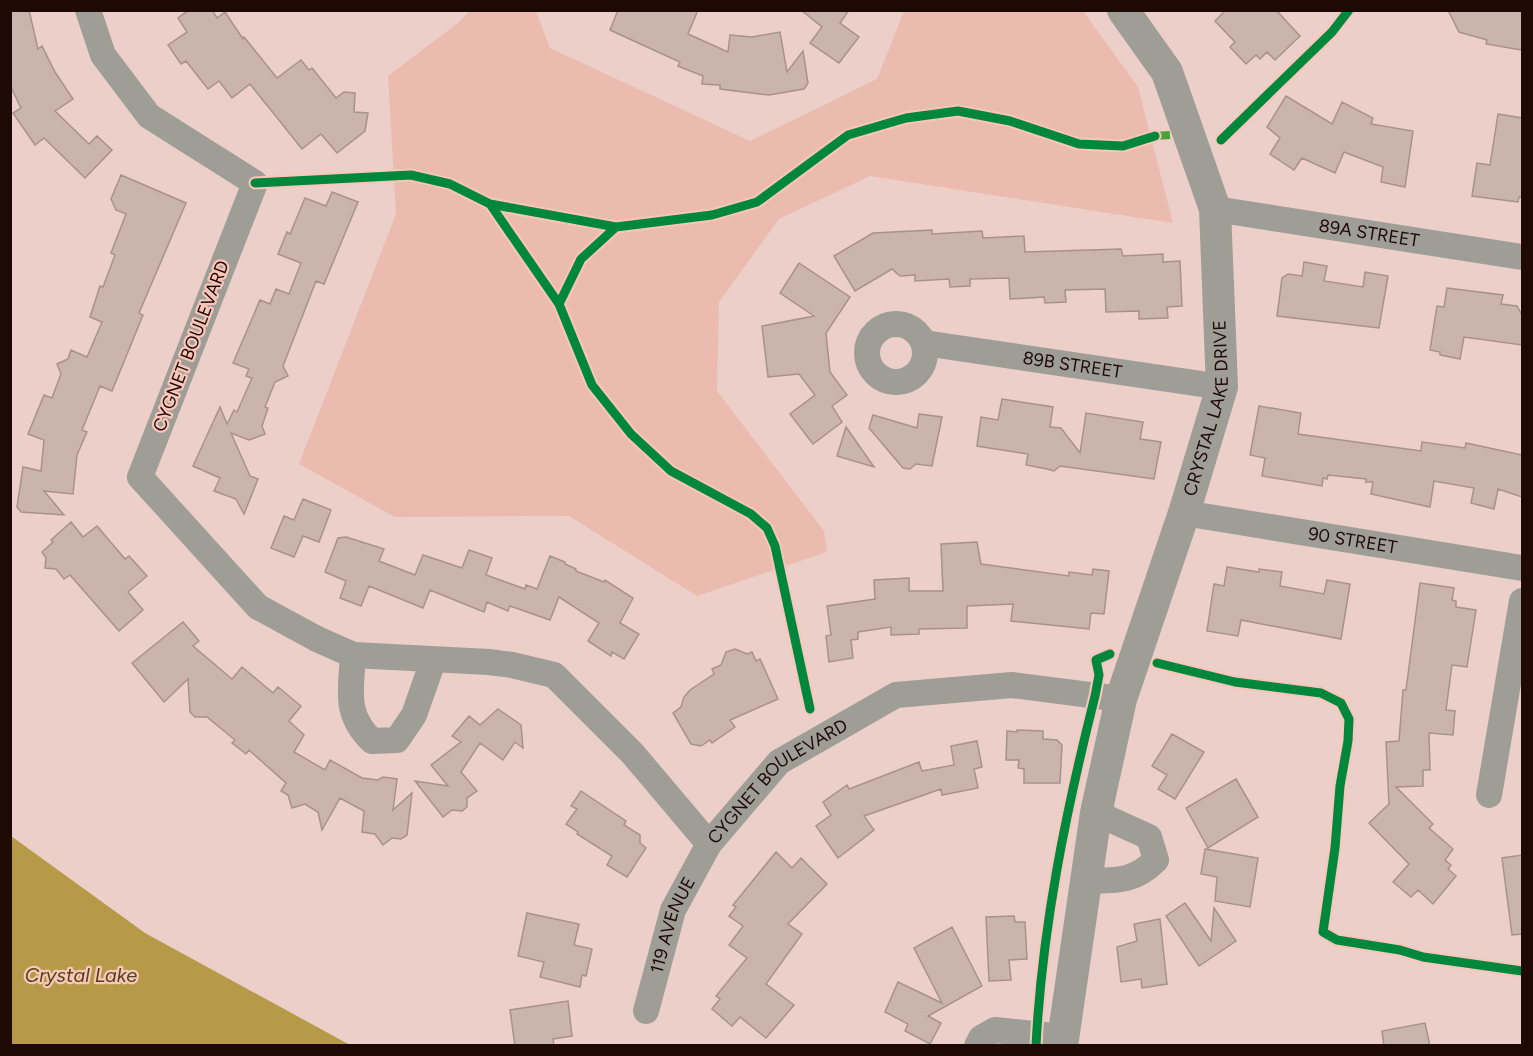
<svg xmlns="http://www.w3.org/2000/svg" width="1533" height="1056" viewBox="0 0 1533 1056" font-family="Figtree,sans-serif">
	<style>
		.green { fill: #ecbbaf }
		.water { fill: #b69a47 }
		.building { fill: #cbb4ab; stroke: #a89289; stroke-width: 1.5 }
		.lines { fill: none; stroke-linecap: round; stroke-linejoin: round }
		.minor { stroke: #9e9d96; stroke-width: 26 }
		.tertiary { stroke: #9e9d96; stroke-width: 32 }
		.quiet { stroke: #4f9f3d; stroke-width: 8; stroke-dasharray: 15 8; stroke-linecap: butt }
		.cycleway-casing { stroke: #fac6b9; stroke-width: 13 }
		.cycleway { stroke: #00873e; stroke-width: 9 }
		.labels { text-anchor: middle; stroke-width: 4.5; stroke-linejoin: round; paint-order: stroke }
		.street-label { font-size: 18px; fill: #1e0905; stroke: #fac6b9 }
		.water-label { font-size: 20px; font-style: italic; fill: #4e4319; stroke: #fac6b9 }
	</style>
	<rect width="100%" height="100%" fill="#ebcfc8"/>
	<!-- green -->
	<path class="green" d="M469,11H536L550,48L750,141L877,79L904,11H1083L1138,87L1173,223L870,176L779,219L719,302L717,391L824,531L827,552L697,596L569,516L395,517L299,464L396,214L388,76L459,22Z"/>
	<!-- water -->
	<path class="water" d="M11,836L145,933L350,1045H11Z"/>
	<!-- building -->
	<path class="building" d="M10,10H29L38,49L42,46L55,72L73,99L55,111L89,144L97,136L112,150L85,178L44,138L35,145L13,113L21,108L10,85Z
		M189,10H212L217,18L225,12L243,39L244,37L277,78L301,60L309,70L312,68L336,98L344,92L355,93L354,112L368,113L365,131L337,153L321,134L302,149L250,84L232,98L219,81L208,89L186,61L181,64L168,45L187,32L178,18Z
		M618,10H698L688,34L728,52L730,35L752,37L780,32L787,72L803,51L808,83L804,89L769,95L720,89V85L702,84L703,76L678,66L680,62L610,30Z
		M801,10H849L840,23L859,37L839,63L810,43L822,27Z
		M1226,10H1276L1300,36L1275,60L1267,52L1260,59L1256,55L1246,64L1230,47L1235,42L1215,21Z
		M1448,10H1522V50L1486,44L1487,40L1459,32Z
		M1286,96L1332,124L1342,102L1373,118L1371,124L1413,131L1405,187L1381,182L1383,167L1344,152L1335,173L1302,158L1294,170L1270,154L1280,138L1267,127Z
		M1498,114L1522,118V197H1519L1518,202L1472,196L1477,163L1490,165Z
		M121,175L186,203L139,313L143,315L112,391L100,386L82,430L87,432L77,455L73,494L44,491L64,515L21,512L17,507L23,467L41,471L44,440L28,434L44,395L52,398L61,374L57,364L68,359L71,350L87,357L102,322L90,317L100,286L103,287L115,255L111,253L126,214L116,210L111,199Z
		M332,192L358,202L324,284L316,281L283,366L288,376L275,382L265,407L268,408L262,426L265,434L249,440L231,433L250,476L258,479L244,514L236,499L214,491L220,478L193,466L220,407L227,424L234,410L237,412L252,378L246,376L249,369L233,363L260,300L270,304L276,289L289,294L301,263L278,254L287,232L290,234L305,198L326,206Z
		M932,230V234L982,231L983,238L1024,236L1025,252L1121,249L1123,256L1163,254V262L1180,261L1182,306L1167,307L1168,318L1139,319V311L1106,312L1105,289L1065,290L1066,302L1045,303L1044,297L1010,299L1009,278L970,279V286L950,287L949,279L915,281V275L900,276L892,269L855,291L834,256L873,233Z
		M1304,262L1327,266L1324,281L1363,287L1365,272L1388,276L1379,328L1277,316L1282,278L1288,274L1302,276Z
		M799,263L850,297L826,333L830,372L847,395L832,406L842,422L813,444L790,414L815,395L799,374L768,377L762,326L814,316L780,293Z
		M1447,288L1503,295L1501,304L1517,306L1522,315V345L1464,337L1460,359L1440,355V352L1430,350L1437,306L1444,307Z
		M1002,399L1053,407L1050,427L1061,428L1080,453L1086,413L1143,422L1140,439L1161,442L1154,479L1060,466L1054,471L1047,469L1026,465L1028,454L977,446L981,417L998,420Z
		M1259,406L1301,413L1298,434L1421,451L1422,442L1465,448L1466,443L1522,455V497L1498,489L1494,509L1471,503L1474,488L1434,481L1430,507L1371,494L1373,482H1366V479L1328,475L1327,479L1323,478L1322,486L1262,476L1265,458L1250,455Z
		M919,414L942,417L932,466L916,464L910,469L903,468L869,428L873,415L917,428Z
		M846,427L874,467L837,456Z
		M303,499L331,510L319,542L303,536L294,557L271,548L284,516L294,520Z
		M71,522L83,537L97,526L125,559L129,556L147,576L128,592L143,610L119,631L70,575L64,579L56,569L45,568L46,558L42,552L53,542L51,540Z
		M346,537L384,549L379,561L415,575L423,555L462,568L469,550L492,558L486,575L525,589L526,585L537,589L550,556L565,562V564L576,569V571L604,582L605,580L633,598L620,623L639,634L624,659L612,652L611,656L588,641L599,623L559,597L550,620L510,606L508,611L487,602L484,612L430,590L423,608L369,586L361,606L340,598L346,581L325,572L338,538Z
		M977,542L981,564L1069,576V572L1092,575L1093,569L1109,571L1104,614L1091,613L1089,629L1011,621L1013,604L967,606V628L919,629V634L891,635V627L858,632V639L851,640L853,658L829,662L826,636L831,635L827,606L875,599L874,580L909,578V591H943L941,544Z
		M1227,567L1259,572V569L1282,572L1280,586L1324,594L1327,580L1350,584L1341,639L1241,620L1238,636L1207,631L1214,584L1224,586Z
		M1420,583L1454,588L1452,600L1456,601V607L1476,610L1467,667L1452,665L1446,710L1455,711L1453,735L1429,733L1430,770H1423V786L1396,787L1433,824L1429,828L1453,849L1445,860L1451,865L1448,869L1456,876L1433,904L1418,890L1411,897L1393,882L1409,864L1369,823L1389,804L1386,742L1399,741L1403,690H1406Z
		M183,622L199,641L193,646L232,679L242,667L273,693L278,687L301,706L289,721L304,735L294,752L325,770L330,760L362,778L378,780L383,777L397,779L393,810L412,793L407,835L401,839L392,838L383,845L375,834L362,832L364,811L340,798L322,830L318,812L305,804L292,808L288,795L281,791L286,783L249,750L246,754L232,743L235,740L207,717H195L190,712L188,679L164,702L132,663Z
		M735,649L747,654L752,652L756,661L760,659L778,699L730,720L735,727L712,743L710,740L701,746L691,744L673,713L681,707L684,697L690,690L714,674L712,669L721,665L726,652Z
		M498,709L521,725L523,748L515,742L503,760L480,743L461,772L477,791L467,798V807L462,811L452,810L443,817L415,781L448,786L431,765L461,742L452,736L469,716L480,725Z
		M1017,730L1043,731V739L1057,740L1062,745L1060,783H1024V769L1018,768L1019,760H1006L1007,731L1017,732Z
		M1172,734L1204,752L1175,799L1158,789L1167,775L1152,766Z
		M977,741L982,767L974,769L978,788L942,795L941,789L864,816L874,830L838,858L816,826L831,815L823,802L847,785L849,789L919,762L922,771L954,765L951,746Z
		M1236,779L1258,817L1208,848L1186,808Z
		M581,791L626,821L624,825L640,835V843L646,848L627,877L607,865L612,856L577,834L578,832L566,824L577,809L571,806Z
		M1205,849L1258,858L1250,907L1215,901L1217,877L1201,874Z
		M776,852L792,868L801,858L827,884L788,924L802,934L766,984L794,1005L766,1038L740,1017L732,1026L712,1009L720,999L716,996L747,958L729,945L743,926L729,916L736,907L733,905Z
		M1522,855V934L1512,935L1502,858Z
		M1185,903L1211,941L1214,908L1236,941L1199,966L1166,916Z
		M527,913L579,924L574,945L592,949L586,976L582,975L580,987L540,977L544,962L518,956Z
		M1014,916L1015,922H1025L1027,959L1009,960L1011,980L989,981L986,917Z
		M1160,919L1167,984L1142,988L1141,979L1121,982L1117,947L1137,941L1134,924Z
		M952,927L982,986L928,1016L941,1023L930,1044L905,1031L908,1024L885,1012L898,982L942,1003L914,948Z
		M568,1001L572,1036L553,1039L554,1046H515L510,1010Z
		M1425,1023L1430,1046H1384L1382,1031Z"/>
	<g class="lines">
		<!-- minor -->
		<g class="minor">
			<path d="M88,10L103,55L149,116L255,183L140,477L258,607L317,639L353,655L489,662L512,665L554,675L633,754L709,844"/>
			<path id="s1" d="M1215,209L1522,257"/>
			<circle cx="896" cy="353" r="29"/>
			<path id="s2" d="M924,343L1222,387"/>
			<path id="s3" d="M1184,513L1522,568"/>
			<path d="M353,655C351,691 344,714 372,741L397,740L414,715L433,661"/>
			<path d="M1489,795L1522,601"/>
			<path d="M1085,881C1115,880 1133,883 1156,860L1149,837L1096,813"/>
			<path id="s4" d="M646,1011L673,910L709,844L779,762L896,695L1012,685L1121,699"/>
			<path d="M977,1046L981,1038L995,1030L1063,1037"/>
		</g>
		<!-- tertiary -->
		<path class="tertiary" id="s5" d="M1062,1046L1096,813L1121,699L1184,513L1222,387L1215,209L1167,72L1123,10"/>
		<!-- quiet -->
		<path class="quiet" d="M1155,136L1170,135"/>
		<defs>
			<path id="cycleway" d="M1221,140L1332,32L1349,10
				M255,183L411,175L450,184L490,204L559,304L592,385L631,434L671,471L751,514L767,528L775,546L810,709
				M490,204L616,227L712,215L757,202L848,135L906,118L958,111L1010,121L1079,144L1123,146L1155,136
				M559,304L581,259L616,227
				M1157,663L1235,682L1321,693L1341,703L1349,719L1348,741L1340,786L1335,848L1323,932L1337,940L1400,950L1423,957L1522,971
				M1036,1046C1042,927 1066,811 1095,696L1099,675L1096,660L1110,654"/>
		</defs>
		<!-- cycleway casing -->
		<use href="#cycleway" class="cycleway-casing"/>
		<!-- cycleway -->
		<use href="#cycleway" class="cycleway"/>
	</g>
	<g class="labels">
		<!-- street labels -->
		<g class="street-label">
			<text dy="6" stroke="none"><textPath href="#s1" startOffset="156">89A STREET</textPath></text>
			<text transform="translate(191 346) rotate(-69)" y="6">CYGNET BOULEVARD</text>
			<text dy="6" stroke="none"><textPath href="#s2" startOffset="150">89B STREET</textPath></text>
			<text dy="6" stroke="none"><textPath href="#s5" startOffset="657">CRYSTAL LAKE DRIVE</textPath></text>
			<text dy="6" stroke="none"><textPath href="#s3" startOffset="171">90 STREET</textPath></text>
			<text dy="6" stroke="none"><textPath href="#s4" startOffset="274">CYGNET BOULEVARD</textPath></text>
			<text dy="6" stroke="none"><textPath href="#s4" startOffset="90">119 AVENUE</textPath></text>
		</g>
		<!-- water labels -->
		<g class="water-label">
			<text x="81" y="982">Crystal Lake</text>
		</g>
	</g>
	<!-- border -->
	<rect width="1533" height="1056" fill="none" stroke="#1e0905" stroke-width="24"/>
</svg>
